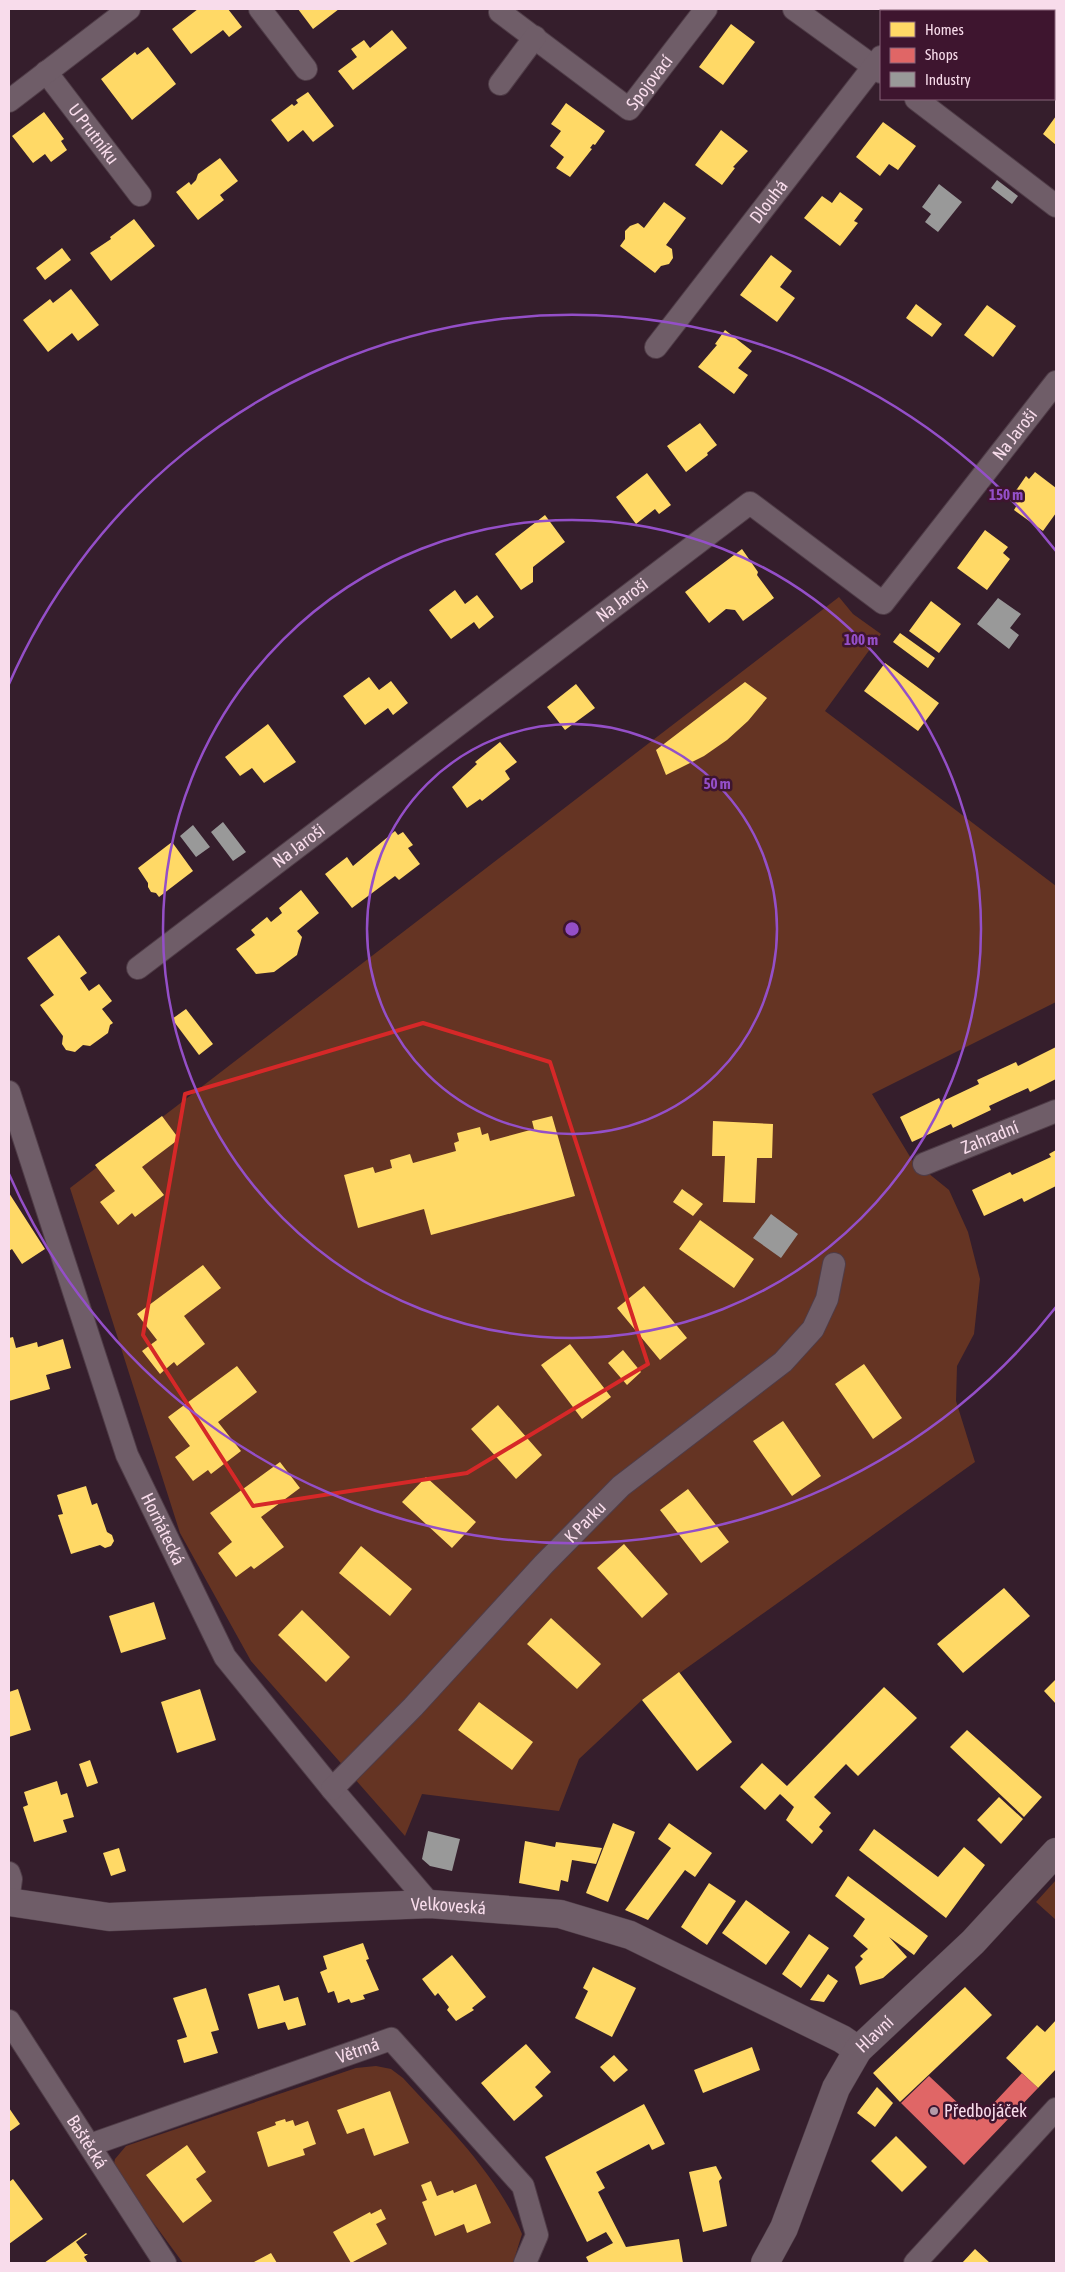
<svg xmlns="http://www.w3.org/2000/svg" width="1065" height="2272" viewBox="0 0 1065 2272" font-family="'Asap Condensed',sans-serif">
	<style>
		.green { fill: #653423 }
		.homes { fill: #ffd966 }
		.shops { fill: #e06666 }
		.industry { fill: #999 }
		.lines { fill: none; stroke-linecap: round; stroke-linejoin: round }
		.minor-casing { stroke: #4f3c47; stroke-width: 24 }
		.tertiary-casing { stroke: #4f3c47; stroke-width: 29 }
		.minor { stroke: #6f5d68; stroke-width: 22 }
		.tertiary { stroke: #6f5d68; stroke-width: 28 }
		.marked { fill: none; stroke: #d62828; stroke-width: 4; stroke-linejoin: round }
		.ring { fill: none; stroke: #944fc8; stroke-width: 2.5 }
		.poi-dot { fill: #b49aa8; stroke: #3e152f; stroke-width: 2 }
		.labels { text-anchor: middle; stroke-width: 5; stroke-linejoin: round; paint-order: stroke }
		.street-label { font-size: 18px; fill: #f8dceb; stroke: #3e152f }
		.poi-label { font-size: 18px; fill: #f8dceb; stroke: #3e152f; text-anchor: start }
		.centre { fill: #944fc8; stroke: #3e152f; stroke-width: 2.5 }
		.ring-label { font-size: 15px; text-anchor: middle; font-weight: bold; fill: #944fc8; stroke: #3e152f; stroke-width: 5; stroke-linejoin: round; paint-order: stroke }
	</style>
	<rect width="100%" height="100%" fill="#351e2c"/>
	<!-- green -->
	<path class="green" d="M839,597L853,614L881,634L825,711L1056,886V1002L872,1094L912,1160L949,1190L968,1232L980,1279L974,1334L957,1366L956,1401L975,1462L642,1700L579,1759L559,1811L422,1794L405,1836L251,1661L180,1533L70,1188Z
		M1056,1880V1920L1036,1902Z
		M376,2066L391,2069L403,2078C447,2126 496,2173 522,2234L513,2263H183L113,2168L115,2159L126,2146L356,2068Z"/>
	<!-- homes -->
	<path class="homes" d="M198,9H228L242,27L229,37L223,30L191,54L172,29Z
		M298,9H339L313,29Z
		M731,24L755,42L723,85L699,67Z
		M392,30L407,48L353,90L338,71L357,57L351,49L364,40L370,48Z
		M148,47L176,84L132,120L101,79L135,52L137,55Z
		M308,92L334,126L313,142L303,130L288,142L271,120L292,104L294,106L298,103L296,100Z
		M566,103L605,131L595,145L593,144L590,148L592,149L570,177L556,168L564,157L550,146L561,131L551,124Z
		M44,112L64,139L61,141L67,150L51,162L45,154L33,163L12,136Z
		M1056,116V145L1043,134Z
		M883,122L916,146L898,170L889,164L880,176L856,157Z
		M721,130L748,151L733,167L735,168L722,185L695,165Z
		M220,158L238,181L220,195L224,200L198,220L176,192L189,182L191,185L196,180L198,174Z
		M840,192L863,209L854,221L858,223L840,246L804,218L822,196L832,203Z
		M664,202L686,218L666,245L672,249L673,258L669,264L661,266L655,273L620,246L625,239V231L630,226L638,223L644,228Z
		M134,219L155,246L111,281L90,253L111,239L110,237Z
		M62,248L71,260L45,280L36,268Z
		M771,255L792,271L780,287L795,298L777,322L740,295Z
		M71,289L99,325L78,341L72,333L48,352L23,320L50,299L53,303Z
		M916,304L942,324L932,337L906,318Z
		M987,305L1016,326L993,357L964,335Z
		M725,330L752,351L738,368L748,375L734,394L698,367L717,345L715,344Z
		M700,423L717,445L707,453L708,455L686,472L667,446Z
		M1035,472L1056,488V513L1043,531L1014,510L1017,505L1010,499L1026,476L1029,479Z
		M647,473L671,505L659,514L655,509L636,524L616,497Z
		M545,515L565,542L533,567V582L521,590L495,554Z
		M985,530L1008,547L1003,553L1010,559L987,590L957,568Z
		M742,549L758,572L757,575L774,598L743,621L735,610L726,609L709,623L685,592Z
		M455,590L465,604L477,595L494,617L479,629L474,622L451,639L429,610Z
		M931,601L961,624L939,653L909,631Z
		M900,633L935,658L928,668L893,642Z
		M885,663L939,703L918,731L864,691Z
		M369,677L379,690L391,681L408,703L393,715L388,708L365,725L343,696Z
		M745,682L767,698L748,721L727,740L704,756L666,775L656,750Z
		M576,684L595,708L565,730L547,707Z
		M268,724L296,762L264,783L252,768L240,776L225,757Z
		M500,742L517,762L505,771L510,779L482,801L480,799L467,808L452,787L477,764L475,762Z
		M395,831L398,835L403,832L413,845L408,848L420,864L399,880L395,876L352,908L325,874L347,857L353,866Z
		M172,842L193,871L159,897L156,893L151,892L148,887V883L138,868Z
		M301,890L319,913L297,931L302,937L297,955L274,972L256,974L236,949L255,935L251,930L267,917L271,922L282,913L279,908Z
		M59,935L87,973L80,978L89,991L99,984L112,1001L102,1009L113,1023L110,1025L108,1033L90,1046L83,1045L75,1052L66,1050L62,1044L63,1036L40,1005L54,995L27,958Z
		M186,1009L213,1044L199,1055L172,1019Z
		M1056,1047V1079L1030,1092L1028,1088L989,1106L991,1110L953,1128L951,1124L912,1142L900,1117L939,1098L941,1102L979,1084L977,1080L1016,1062L1018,1066Z
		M162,1116L179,1139L142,1167L164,1195L135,1217L132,1213L118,1225L100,1202L115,1191L95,1165Z
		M552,1116L575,1196L431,1235L424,1209L358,1228L344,1175L373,1167L375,1173L392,1168L390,1160L410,1154L413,1163L456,1151L454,1143L459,1141L457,1133L480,1127L482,1135L488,1133L490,1141L534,1129L532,1121Z
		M713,1121L773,1124L772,1158H757L755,1203L723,1202L725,1156H712Z
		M1056,1150V1186L1024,1202L1022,1198L984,1216L972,1190L1010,1172L1012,1175L1051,1157L1049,1154Z
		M682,1189L703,1204L693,1216L673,1202Z
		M9,1193L45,1249L22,1264L12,1249L9,1251Z
		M700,1220L754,1259L734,1288L679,1249Z
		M203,1265L221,1288L184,1316L205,1344L177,1366L174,1362L160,1374L142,1351L157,1340L137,1314Z
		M644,1286L687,1338L660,1360L617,1308Z
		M13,1337L16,1348L37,1342L38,1347L63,1339L71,1368L46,1375L50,1389L9,1401V1338Z
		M570,1344L611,1397L582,1419L541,1365Z
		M623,1350L641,1372L627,1385L608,1363Z
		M864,1364L902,1418L873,1439L835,1384Z
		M237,1366L257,1392L218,1422L241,1451L211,1474L208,1470L193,1481L175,1457L190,1446L168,1417Z
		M498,1405L542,1455L516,1479L471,1429Z
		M783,1421L821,1476L792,1496L753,1441Z
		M280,1462L300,1488L261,1517L284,1547L254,1569L251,1566L236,1577L218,1553L232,1542L210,1513Z
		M426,1477L476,1522L452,1548L402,1502Z
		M86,1486L92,1505L97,1503L107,1532L112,1535L114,1541L111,1546L105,1548L100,1545L71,1554L58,1515L63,1514L57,1495Z
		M688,1489L729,1542L701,1563L660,1510Z
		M624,1544L668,1594L642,1618L597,1568Z
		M361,1546L412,1589L390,1616L339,1573Z
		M1004,1588L1030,1616L963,1673L937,1644Z
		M154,1602L166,1639L121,1653L109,1616Z
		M302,1610L350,1657L326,1682L278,1635Z
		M551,1618L601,1664L577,1689L527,1644Z
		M679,1672L732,1742L697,1771L642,1700Z
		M1056,1679V1704L1044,1691Z
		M884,1687L917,1718L858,1776L846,1764L814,1797L831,1813L819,1827L823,1831L812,1844L786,1820L794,1807L780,1794L765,1810L740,1787L762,1763L787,1786Z
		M18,1689L31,1730L9,1737V1692Z
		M200,1689L216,1740L177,1753L161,1702Z
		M479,1702L533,1742L512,1770L458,1730Z
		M967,1730L1042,1797L1024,1817L950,1747Z
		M90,1760L98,1783L87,1787L79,1764Z
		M57,1781L61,1795L67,1793L74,1817L63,1820L67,1832L34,1842L23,1807L28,1805L24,1792Z
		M999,1797L1023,1819L1001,1844L977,1820Z
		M613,1823L635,1832L608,1902L586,1893Z
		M669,1823L712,1853L695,1877L685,1870L648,1920L625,1910L671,1848L658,1839Z
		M874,1829L938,1877L964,1847L985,1865L946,1918L859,1850Z
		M525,1841L555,1847L556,1842L602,1848L596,1864L572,1860L568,1882L561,1880L559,1891L519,1883Z
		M119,1848L126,1871L111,1876L103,1853Z
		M848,1876L928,1936L914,1955L889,1937L907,1957L883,1978L860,1985L855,1967L863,1959L860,1956L868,1949L853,1936L865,1919L835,1896Z
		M709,1883L736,1901L707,1945L681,1927Z
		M746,1900L790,1932L766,1965L722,1933Z
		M809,1934L829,1948L801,1988L782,1974Z
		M363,1943L369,1959L366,1960L379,1990L363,1995L365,1999L351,2003L349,1999L338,2003L334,1991L328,1993L320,1972L327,1969L323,1956Z
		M452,1955L486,1997L472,2008L474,2010L456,2021L447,2010L449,2007L438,1993L435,1996L422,1979Z
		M593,1967L636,1988L612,2037L575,2018L588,1991L583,1988Z
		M828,1974L838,1981L824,2002L810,2000Z
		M279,1985L284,2001L298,1997L306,2025L288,2030L285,2022L258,2029L248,1994Z
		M965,1987L992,2015L900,2102L873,2073Z
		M206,1988L219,2030L211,2032L218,2053L184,2063L177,2040L187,2037L173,1998Z
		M1056,2020V2069L1038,2088L1006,2058L1037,2025L1045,2032Z
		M526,2044L551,2072L535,2087L543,2096L514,2121L481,2083Z
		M752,2047L760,2070L703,2093L694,2070Z
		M614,2055L628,2070L614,2082L600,2067Z
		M877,2087L893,2103L875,2127L857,2113Z
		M390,2091L409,2143L374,2156L364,2128L347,2134L337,2110Z
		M644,2104L665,2144L652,2150L649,2144L596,2172L605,2188L598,2192L626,2247L679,2239L683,2263H589L586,2257L613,2243L606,2232L587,2242L545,2157Z
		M9,2108L20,2124L9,2132Z
		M285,2119L286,2122L293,2120L295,2126L308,2121L316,2144L303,2149L305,2155L268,2167L257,2132L276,2125L275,2122Z
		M896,2136L927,2167L902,2192L871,2161Z
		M187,2145L206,2172L196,2179L212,2201L183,2223L146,2175Z
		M716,2166L722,2178L719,2181L727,2226L703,2232L689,2172Z
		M13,2179L43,2219L9,2244V2182Z
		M431,2181L437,2196L453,2190L454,2193L476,2184L491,2223L467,2233L464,2224L435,2236L422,2202L427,2200L421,2185Z
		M381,2209L386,2219L376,2224L387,2244L351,2263L333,2232L370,2212L371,2214Z
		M86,2233L87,2234L76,2242L85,2254H88L84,2257L88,2263H44Z
		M975,2249L990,2263H962Z
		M271,2253L277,2263H252Z"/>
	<!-- shops -->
	<path class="shops" d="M1022,2073L1038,2088L964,2165L901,2103L929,2076L977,2121Z"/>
	<!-- industry -->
	<path class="industry" d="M997,180L1018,196L1012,204L991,188Z
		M939,184L962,202L938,232L925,222L931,214L922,207Z
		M998,598L1021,614L1010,628L1019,635L1009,649L977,624Z
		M223,822L246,852L233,861L211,832Z
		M193,825L210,847L196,857L180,836Z
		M771,1214L798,1234L781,1258L753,1238Z
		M428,1831L460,1839L452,1871L430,1866L422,1859Z"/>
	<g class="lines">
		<defs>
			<g id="minor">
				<path d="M260,9L306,69"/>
				<path d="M794,9L881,72"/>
				<path d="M916,11L917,9"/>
				<path id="s1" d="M500,12L629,109L706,9"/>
				<path id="s2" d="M46,72L140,195"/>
				<path d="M500,84L535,37"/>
				<path d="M916,99L1056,206"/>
				<path d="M9,101L129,9"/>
				<path id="s3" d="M656,347L881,57"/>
				<path id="s4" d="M138,968L750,503L883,603L1056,382"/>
				<path id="s5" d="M9,1092L127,1455L225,1657L332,1789L430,1904"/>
				<path id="s6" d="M924,1164L1056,1111"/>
				<path id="s7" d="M332,1789L413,1707L544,1564L621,1486L783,1362L813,1329L827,1299L834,1264"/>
				<path d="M9,1873L11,1879L9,1894"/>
				<path id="s8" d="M9,2021L165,2263"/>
				<path id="s9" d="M90,2145L391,2039L523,2186L537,2235L525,2263"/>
				<path d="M915,2263L1056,2109"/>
			</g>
			<g id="tertiary">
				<path id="s10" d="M9,1902L109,1917L430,1904L560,1914L630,1935L842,2039L858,2050"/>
				<path id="s11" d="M765,2263L784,2228L836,2088L858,2050L973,1942L1056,1852"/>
			</g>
		</defs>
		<!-- minor casing -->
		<use href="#minor" class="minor-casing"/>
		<!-- tertiary casing -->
		<use href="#tertiary" class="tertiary-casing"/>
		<!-- minor -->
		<use href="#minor" class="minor"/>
		<!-- tertiary -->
		<use href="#tertiary" class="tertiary"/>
	</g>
	<!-- marked area -->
	<path class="marked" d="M423,1023L550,1062L648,1364L467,1473L253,1506L143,1335L185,1094Z"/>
	<!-- distance rings -->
	<g class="ring">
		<circle cx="572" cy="929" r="205"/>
		<circle cx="572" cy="929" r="409"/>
		<path d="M1056 1307A614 614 0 0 1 9 1174M9 684A614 614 0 0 1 1056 551"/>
	</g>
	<!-- markers -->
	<circle class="poi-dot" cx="934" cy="2111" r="5"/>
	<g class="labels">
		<!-- street labels -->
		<g class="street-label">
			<text dy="6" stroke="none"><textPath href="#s1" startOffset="195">Spojovací</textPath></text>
			<text dy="6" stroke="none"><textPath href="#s2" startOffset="78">U Prutníku</textPath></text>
			<text dy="6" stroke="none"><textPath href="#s3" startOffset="184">Dlouhá</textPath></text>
			<text dy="6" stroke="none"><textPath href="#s4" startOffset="1149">Na Jaroši</textPath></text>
			<text dy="6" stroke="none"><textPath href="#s4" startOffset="608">Na Jaroši</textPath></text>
			<text dy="6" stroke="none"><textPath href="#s4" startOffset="202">Na Jaroši</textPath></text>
			<text dy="6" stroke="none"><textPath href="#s6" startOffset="71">Zahradní</textPath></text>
			<text dy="6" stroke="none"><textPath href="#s7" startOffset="368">K Parku</textPath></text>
			<text dy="6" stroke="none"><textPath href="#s5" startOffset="464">Horňátecká</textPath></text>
			<text dy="6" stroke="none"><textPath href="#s10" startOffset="441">Velkoveská</textPath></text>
			<text dy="6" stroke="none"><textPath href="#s11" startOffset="256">Hlavní</textPath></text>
			<text dy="6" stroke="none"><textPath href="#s9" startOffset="284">Větrná</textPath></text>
			<text dy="6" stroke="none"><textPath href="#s8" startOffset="144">Baštěcká</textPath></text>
		</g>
		<!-- poi labels -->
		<g class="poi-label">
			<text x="944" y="2117">Předbojáček</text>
		</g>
	</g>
	<circle cx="572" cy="929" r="8" class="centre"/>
	<g class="ring-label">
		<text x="1006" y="500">150 m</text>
		<text x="861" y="645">100 m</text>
		<text x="717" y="789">50 m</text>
	</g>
	<!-- border -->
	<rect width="1065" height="2272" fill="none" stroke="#f8dceb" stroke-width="20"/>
	<!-- legend -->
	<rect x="880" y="10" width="175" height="90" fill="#3e152f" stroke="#88657a"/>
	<rect x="890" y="22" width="25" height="15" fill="#ffd966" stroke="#88657a"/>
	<text x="925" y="35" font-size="15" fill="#f8dceb">Homes</text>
	<rect x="890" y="48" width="25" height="15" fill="#e06666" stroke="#88657a"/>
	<text x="925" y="60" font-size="15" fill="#f8dceb">Shops</text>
	<rect x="890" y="72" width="25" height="15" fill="#999999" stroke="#88657a"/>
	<text x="925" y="85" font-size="15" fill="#f8dceb">Industry</text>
</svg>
